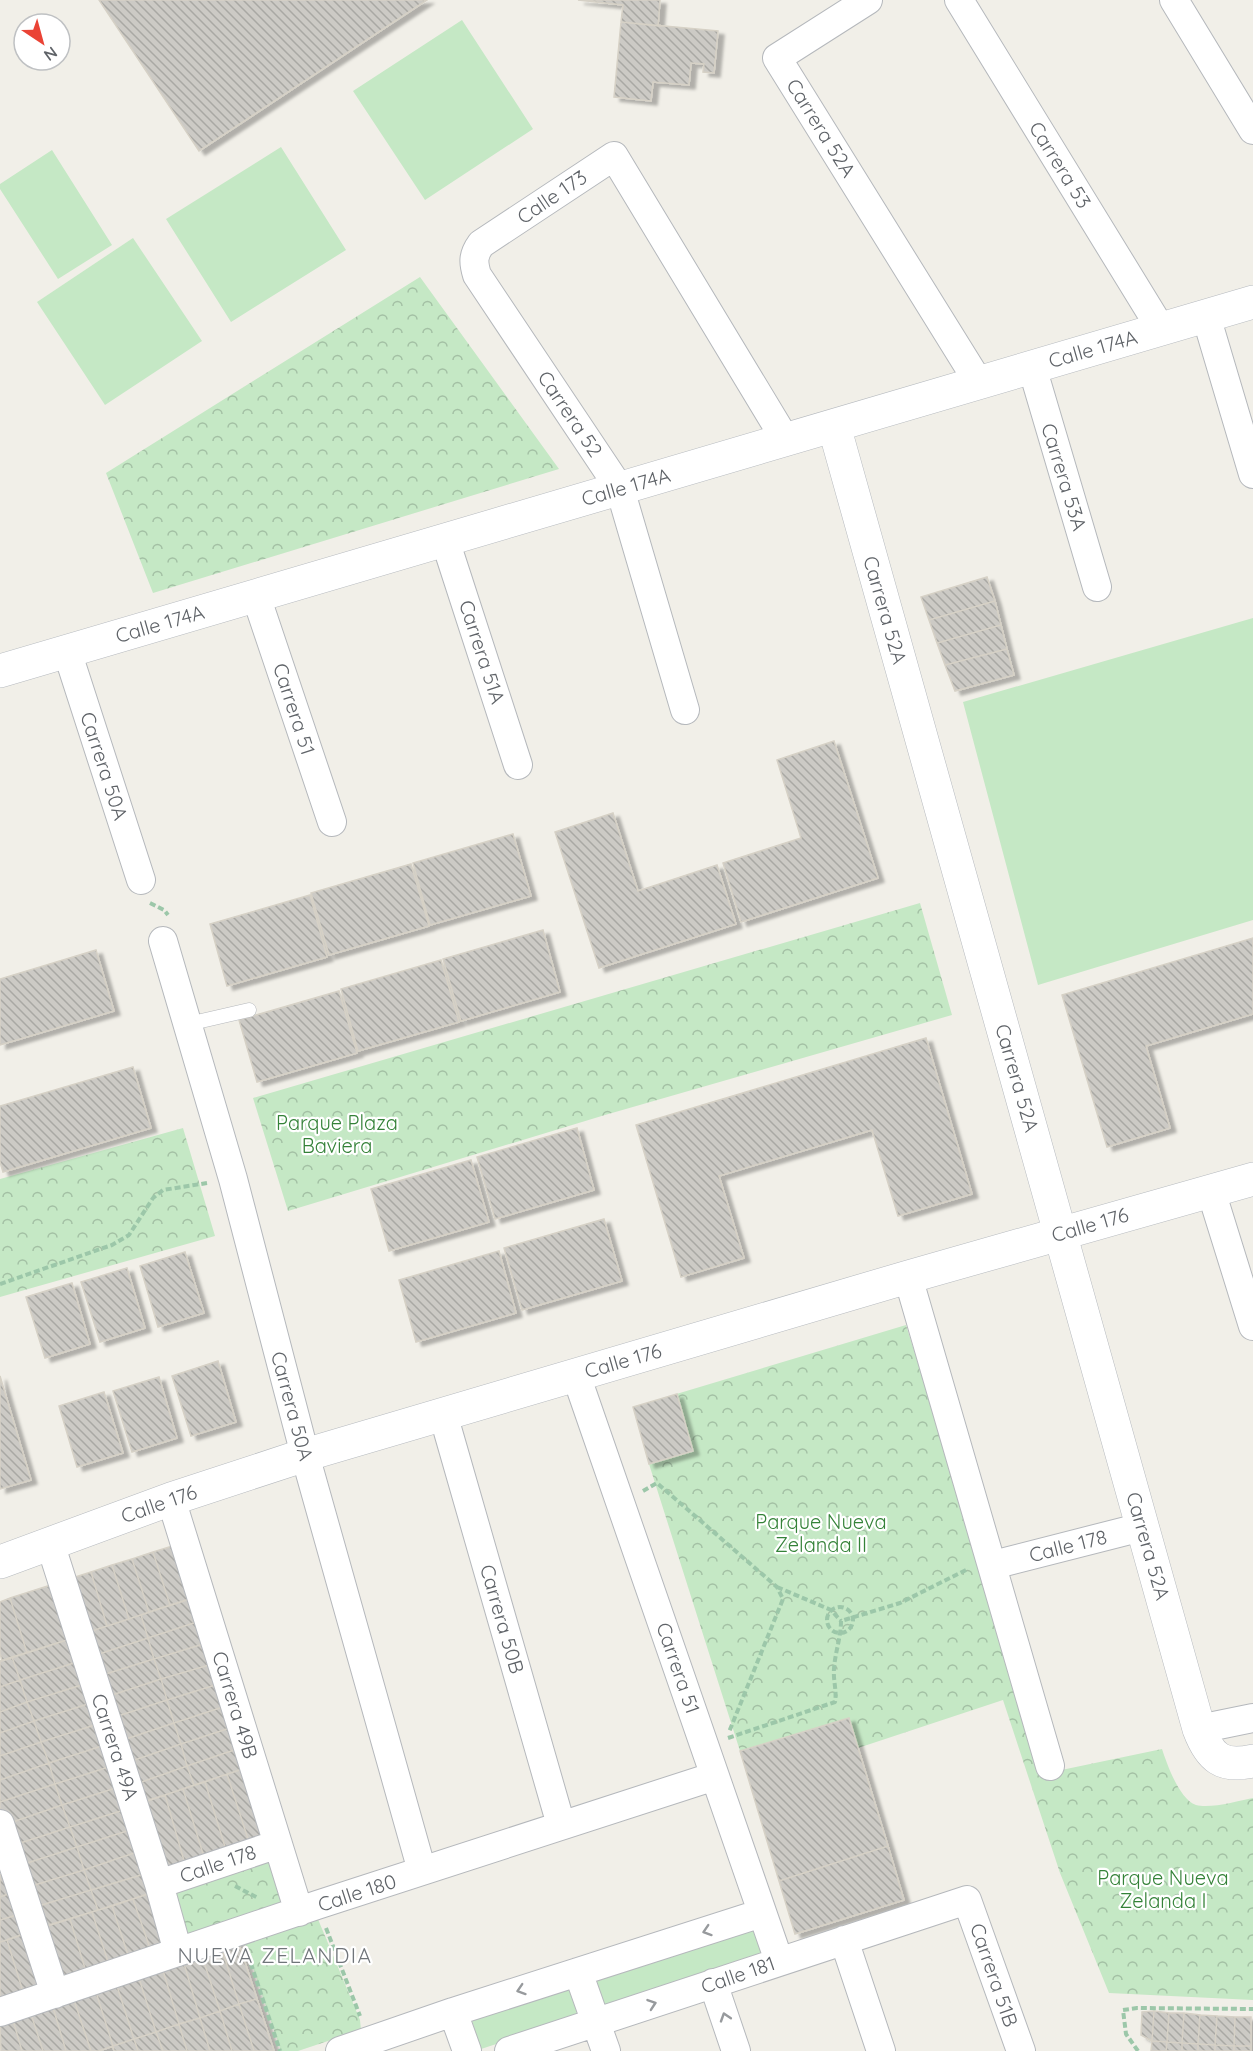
<svg xmlns="http://www.w3.org/2000/svg" width="1253" height="2051" viewBox="0 0 1253 2051" font-family="Quicksand,sans-serif">
	<style>
		.green { fill: #c5e8c5 }
		.forest { fill: url(#forest-crowns) }
		.building { fill: url(#building-back-hatch); stroke: #d6d1c6; stroke-width: 1.5; filter: url(#shadow) }
		.lines { fill: none; stroke-linecap: round; stroke-linejoin: round }
		.lane-casing { stroke: #b5b8bc; stroke-width: 15 }
		.street-casing { stroke: #b5b8bc; stroke-width: 30 }
		.secondary-casing { stroke: #b6babf; stroke-width: 34 }
		.path { stroke: #9cc7a9; stroke-width: 4; stroke-dasharray: 6 3; stroke-linecap: butt }
		.lane { stroke: #fff; stroke-width: 14 }
		.street { stroke: #fff; stroke-width: 28 }
		.secondary { stroke: #fff; stroke-width: 33 }
		.oneway { stroke: #979a9d }
		.labels { text-anchor: middle; stroke-width: 4.5; stroke-linejoin: round; paint-order: stroke }
		.street-label { font-size: 20px; fill: #5f6368; stroke: #fff }
		.park-label { font-size: 20px; fill: #348238; stroke: #fff }
		.neighbourhood-label { font-size: 21px; letter-spacing: 1.5px; fill: #70757a; stroke: #fff }
	</style>
	<defs>
		<pattern id="forest-crowns" width="20" height="18" patternUnits="userSpaceOnUse" patternTransform="scale(1.5)"><rect width="20" height="18" fill="#c5e8c5"/><path d="M2 6a3 3 0 1 1 6 0M12 15a3 3 0 1 1 6 0" fill="none" stroke="#a3c0a4"/></pattern>
		<pattern id="building-back-hatch" width="6" height="6" patternUnits="userSpaceOnUse" patternTransform="scale(1.5)"><rect width="6" height="6" fill="#cccac5"/><path d="M-1 5l2 2M0 0l6 6M5-1l2 2" fill="none" stroke="#a9a8a4"/></pattern>
		<filter id="shadow"><feDropShadow dx="6" dy="4" stdDeviation="1.5" flood-color="#0004"/></filter>
	</defs>
	<rect width="100%" height="100%" fill="#f1efe8"/>
	<!-- green -->
	<path class="green" d="M462,20L533,129L425,200L353,91Z
		M281,147L346,250L231,322L166,219Z
		M52,150L112,245L58,279L0,189V184Z
		M133,238L202,341L105,405L37,302Z
		M1253,618V920L1038,985L963,702Z
		M760,1922L772,1958L602,2014L590,1978Z
		M569,1986L578,2017L481,2049L471,2018Z"/>
	<!-- forest -->
	<path class="forest" d="M420,277L559,469L153,593L106,473Z
		M920,903L952,1015L605,1115L288,1211L253,1098Z
		M183,1128L215,1236L0,1297V1179Z
		M906,1325L1047,1773L1162,1749C1167,1764 1179,1799 1196,1805C1210,1809 1238,1801 1253,1798V2000L1109,1993L1060,1873L1003,1700L858,1748L849,1718L740,1751L649,1464L633,1407Z
		M276,1855L292,1908L188,1944L170,1890Z
		M315,1912L360,2020L361,2030L298,2051H281L243,1938Z"/>
	<!-- building -->
	<path class="building" d="M99,0H427L199,151Z
		M578,0H660L658,26L621,22L623,5Z
		M621,22L718,31L714,73L703,72L704,64L691,63L689,85L653,82L651,101L614,97Z
		M987,577L995,601L929,620L921,597Z
		M995,601L1001,625L937,643L929,620Z
		M1001,625L1007,649L945,665L937,643Z
		M1007,649L1014,675L955,691L945,665Z
		M834,741L878,878L741,922L723,863L801,838L777,760Z
		M613,813L638,891L717,865L736,924L599,968L555,832Z
		M513,834L531,896L430,925L413,863Z
		M411,864L429,926L329,955L311,893Z
		M310,895L327,957L227,986L210,924Z
		M543,930L560,992L461,1021L443,959Z
		M1253,938V1014L1146,1046L1170,1128L1107,1147L1062,995Z
		M96,950L114,1011L0,1045V979Z
		M441,960L459,1022L358,1051L341,989Z
		M339,991L357,1053L257,1082L239,1020Z
		M926,1038L972,1194L898,1216L872,1130L719,1176L744,1258L681,1277L636,1125Z
		M133,1067L151,1128L3,1172L0,1162V1106Z
		M577,1128L594,1190L495,1219L477,1157Z
		M471,1160L489,1222L389,1251L371,1189Z
		M604,1219L622,1281L522,1310L504,1248Z
		M499,1251L516,1313L416,1342L399,1280Z
		M185,1252L204,1313L158,1327L140,1266Z
		M127,1268L145,1328L100,1342L81,1282Z
		M72,1283L90,1344L45,1358L26,1297Z
		M218,1361L236,1422L191,1436L172,1376Z
		M0,1376L31,1480L0,1489Z
		M159,1377L177,1438L132,1452L113,1391Z
		M104,1392L123,1453L77,1467L59,1406Z
		M677,1394L693,1451L649,1464L633,1407Z
		M179,1544L196,1597L170,1605L153,1552Z
		M153,1552L170,1605L149,1612L132,1559Z
		M132,1559L149,1612L129,1619L112,1565Z
		M112,1565L129,1619L107,1626L91,1572Z
		M91,1572L107,1626L86,1633L69,1579Z
		M54,1584L70,1639L27,1653L10,1598Z
		M196,1597L203,1620L148,1638L141,1615Z
		M10,1598L27,1653L2,1661L0,1653V1602Z
		M141,1615L148,1638L93,1656L86,1633Z
		M203,1620L210,1642L154,1659L148,1638Z
		M148,1638L154,1659L99,1676L93,1656Z
		M70,1639L77,1662L20,1680L12,1657Z
		M210,1642L216,1663L161,1679L154,1659Z
		M12,1657L20,1680L0,1687V1661Z
		M154,1659L161,1679L106,1697L99,1676Z
		M77,1662L85,1684L27,1702L20,1680Z
		M216,1663L222,1683L167,1700L161,1679Z
		M161,1679L167,1700L112,1718L106,1697Z
		M20,1680L27,1702L0,1712V1687Z
		M222,1683L229,1705L174,1723L167,1700Z
		M85,1684L91,1703L34,1721L27,1702Z
		M167,1700L174,1723L120,1741L112,1718Z
		M27,1702L34,1721L0,1733V1712Z
		M91,1703L98,1724L41,1742L34,1721Z
		M229,1705L236,1726L181,1744L174,1723Z
		M849,1718L888,1846L779,1881L740,1751Z
		M34,1721L41,1742L0,1756V1733Z
		M174,1723L181,1744L126,1763L120,1741Z
		M98,1724L105,1745L49,1763L41,1742Z
		M236,1726L243,1747L187,1766L181,1744Z
		M41,1742L49,1763L0,1780V1756Z
		M181,1744L187,1766L133,1785L126,1763Z
		M105,1745L112,1766L55,1784L49,1763Z
		M243,1747L249,1767L194,1785L187,1766Z
		M49,1763L55,1784L0,1802V1780Z
		M112,1766L119,1787L62,1805L55,1784Z
		M187,1766L194,1785L139,1804L133,1785Z
		M249,1767L270,1835L249,1842L227,1774Z
		M227,1774L249,1842L226,1850L205,1782Z
		M205,1782L226,1850L204,1857L183,1789Z
		M55,1784L62,1805L4,1825L0,1813V1802Z
		M119,1787L127,1809L70,1827L62,1805Z
		M183,1789L204,1857L185,1864L165,1795Z
		M165,1795L185,1864L164,1871L142,1802Z
		M62,1805L70,1827L11,1846L4,1825Z
		M127,1809L133,1829L77,1847L70,1827Z
		M70,1827L77,1847L18,1866L11,1846Z
		M133,1829L140,1851L84,1870L77,1847Z
		M888,1846L904,1900L795,1934L779,1881Z
		M77,1847L84,1870L25,1888L18,1866Z
		M140,1851L148,1873L91,1890L84,1870Z
		M84,1870L91,1890L32,1908L25,1888Z
		M9,1872L16,1891L0,1897V1875Z
		M148,1873L154,1892L98,1910L91,1890Z
		M91,1890L98,1910L39,1928L32,1908Z
		M16,1891L23,1913L0,1920V1897Z
		M154,1892L172,1948L152,1954L133,1899Z
		M133,1899L152,1954L130,1961L112,1906Z
		M112,1906L130,1961L110,1968L92,1912Z
		M92,1912L110,1968L87,1975L70,1919Z
		M23,1913L30,1932L0,1942V1920Z
		M70,1919L87,1975L65,1983L47,1926Z
		M30,1932L47,1987L24,1995L7,1940Z
		M7,1940L24,1995L0,2002V1942Z
		M238,1941L257,1999L239,2004L221,1946Z
		M221,1946L239,2004L220,2011L201,1953Z
		M201,1953L220,2011L200,2018L183,1960Z
		M183,1960L200,2018L179,2024L162,1967Z
		M162,1967L179,2024L156,2032L138,1975Z
		M138,1975L156,2032L134,2039L116,1983Z
		M116,1983L134,2039L113,2046L95,1989Z
		M95,1989L113,2046L99,2051H91L73,1997Z
		M73,1997L91,2051H66L52,2004Z
		M257,1999L274,2051H254L239,2004Z
		M52,2004L66,2051H43L30,2011Z
		M239,2004L254,2051H232L220,2011Z
		M30,2011L43,2051H22L12,2017Z
		M220,2011L232,2051H210L200,2018Z
		M1154,2011L1169,2013L1167,2042L1152,2041Z
		M1154,2011L1152,2041L1141,2035L1142,2012Z
		M1169,2013H1184L1182,2043L1167,2042Z
		M1184,2013L1200,2015L1198,2044L1182,2043Z
		M1200,2015L1217,2016L1215,2045L1198,2044Z
		M1217,2016L1235,2017L1234,2046L1215,2045Z
		M12,2017L22,2051H1L0,2020Z
		M1235,2017H1251V2046H1234Z
		M200,2018L210,2051H187L179,2024Z
		M179,2024L187,2051H163L156,2032Z
		M156,2032L163,2051H138L134,2039Z
		M134,2039L138,2051H114L113,2046Z
		M1152,2041L1167,2042L1166,2051H1151Z
		M1167,2042L1182,2043V2051H1166Z
		M1182,2043L1198,2044V2051H1182Z
		M1198,2044L1215,2045V2051H1198Z
		M1215,2045L1234,2046V2051H1215Z
		M1234,2046H1251V2051H1234Z"/>
	<g class="lines">
		<defs>
			<path id="lane" d="M188,1024L249,1010"/>
			<path id="street" d="M868,0L777,58L979,383
				M959,0L1161,329
				M1174,0L1253,130
				M1206,316L1253,474
				M1032,367L1097,587
				M445,540L518,765
				M256,596L332,822
				M67,651L141,880
				M685,710L620,489L477,275C473,262 473,255 481,244L614,156L785,439
				M163,941L233,1179L305,1455L422,1871
				M1211,1191L1253,1326
				M908,1277L1050,1766
				M576,1375L779,1961
				M443,1414L561,1825
				M171,1499L299,1912
				M50,1543L159,1884L178,1952
				M993,1565L1142,1527
				M1199,1729L1253,1718
				M0,1824L55,1994
				M159,1884L278,1844
				M844,1940L881,2051
				M578,1972L606,2051
				M713,1983L736,2051
				M0,2012L317,1905L715,1776
				M453,2012L467,2051
				M340,2051L453,2012L762,1913
				M509,2051L967,1900L1021,2051"/>
			<path id="secondary" d="M834,426L1199,1729C1210,1758 1222,1768 1253,1761
				M0,671L1253,302
				M0,1562L171,1499L305,1455L908,1277L1253,1179"/>
		</defs>
		<!-- lane casing -->
		<use href="#lane" class="lane-casing"/>
		<!-- street casing -->
		<use href="#street" class="street-casing"/>
		<!-- secondary casing -->
		<use href="#secondary" class="secondary-casing"/>
		<!-- path -->
		<path class="path" d="M150,903L164,910L168,915
			M0,1284L112,1245L129,1235L153,1198L163,1190L207,1183
			M643,1491L657,1483L777,1587L783,1599L729,1732
			M777,1587L831,1610L841,1621
			M827 1620a13 13 0 1 1 26 0a13 13 0 1 1-26 0Z
			M728,1738L835,1702C837,1691 833,1680 834,1669C835,1652 841,1638 841,1621L900,1603L966,1570
			M235,1886L258,1898
			M326,1928L360,2016
			M248,1955L280,2051
			M1138,2051L1126,2034L1123,2010L1137,2008L1253,2009"/>
		<!-- lane -->
		<use href="#lane" class="lane"/>
		<!-- street -->
		<use href="#street" class="street"/>
		<!-- secondary -->
		<use href="#secondary" class="secondary"/>
	</g>
	<!-- one-way arrows -->
	<defs><path id="oneway-chevron" d="M-2-3.5L2.5 0L-2 3.5" fill="none" stroke-width="1.6" stroke-linecap="round" stroke-linejoin="round" transform="scale(1.5)"/></defs>
	<g class="oneway">
		<use href="#oneway-chevron" transform="translate(707 1931) rotate(162)"/>
		<use href="#oneway-chevron" transform="translate(521 1990) rotate(162)"/>
		<use href="#oneway-chevron" transform="translate(652 2004) rotate(-19)"/>
		<use href="#oneway-chevron" transform="translate(725 2017) rotate(-108)"/>
	</g>
	<g class="labels">
		<!-- street labels -->
		<g class="street-label">
			<text transform="translate(821 128) rotate(58)" y="7">Carrera 52A</text>
			<text transform="translate(1060 165) rotate(58)" y="7">Carrera 53</text>
			<text transform="translate(552 197) rotate(-34)" y="7">Calle 173</text>
			<text transform="translate(1093 349) rotate(-16)" y="7">Calle 174A</text>
			<text transform="translate(570 414) rotate(56)" y="7">Carrera 52</text>
			<text transform="translate(1064 477) rotate(73)" y="7">Carrera 53A</text>
			<text transform="translate(626 487) rotate(-16)" y="7">Calle 174A</text>
			<text transform="translate(885 610) rotate(74)" y="7">Carrera 52A</text>
			<text transform="translate(160 624) rotate(-16)" y="7">Calle 174A</text>
			<text transform="translate(482 652) rotate(72)" y="7">Carrera 51A</text>
			<text transform="translate(294 709) rotate(72)" y="7">Carrera 51</text>
			<text transform="translate(104 766) rotate(72)" y="7">Carrera 50A</text>
			<text transform="translate(1017 1078) rotate(74)" y="7">Carrera 52A</text>
			<text transform="translate(1090 1225) rotate(-16)" y="7">Calle 176</text>
			<text transform="translate(623 1361) rotate(-16)" y="7">Calle 176</text>
			<text transform="translate(292 1406) rotate(75)" y="7">Carrera 50A</text>
			<text transform="translate(159 1504) rotate(-19)" y="7">Calle 176</text>
			<text transform="translate(1068 1546) rotate(-14)" y="7">Calle 178</text>
			<text transform="translate(1148 1546) rotate(74)" y="7">Carrera 52A</text>
			<text transform="translate(502 1619) rotate(74)" y="7">Carrera 50B</text>
			<text transform="translate(678 1668) rotate(71)" y="7">Carrera 51</text>
			<text transform="translate(235 1705) rotate(73)" y="7">Carrera 49B</text>
			<text transform="translate(115 1747) rotate(72)" y="7">Carrera 49A</text>
			<text transform="translate(218 1864) rotate(-19)" y="7">Calle 178</text>
			<text transform="translate(357 1893) rotate(-18)" y="7">Calle 180</text>
			<text transform="translate(738 1975) rotate(-19)" y="7">Calle 181</text>
			<text transform="translate(994 1975) rotate(71)" y="7">Carrera 51B</text>
		</g>
		<!-- park labels -->
		<g class="park-label">
			<text x="337" y="1130">Parque Plaza<tspan x="337" dy="23">Baviera</tspan></text>
			<text x="821" y="1529">Parque Nueva<tspan x="821" dy="23">Zelanda II</tspan></text>
			<text x="1163" y="1885">Parque Nueva<tspan x="1163" dy="23">Zelanda I</tspan></text>
		</g>
		<!-- neighbourhood labels -->
		<g class="neighbourhood-label">
			<text x="275" y="1963">NUEVA ZELANDIA</text>
		</g>
	</g>
	<!-- north arrow -->
	<g transform="translate(42 42) rotate(144)"><circle r="28" fill="#ffffff" stroke="#bfc1c3" stroke-width="1.5"/>
	<path d="M0-4.5L10 22L0 15L-10 22Z" fill="#ea4335"/>
	<text y="-9" font-size="16" font-weight="bold" text-anchor="middle" fill="#5f6368">N</text>
	</g>
</svg>
